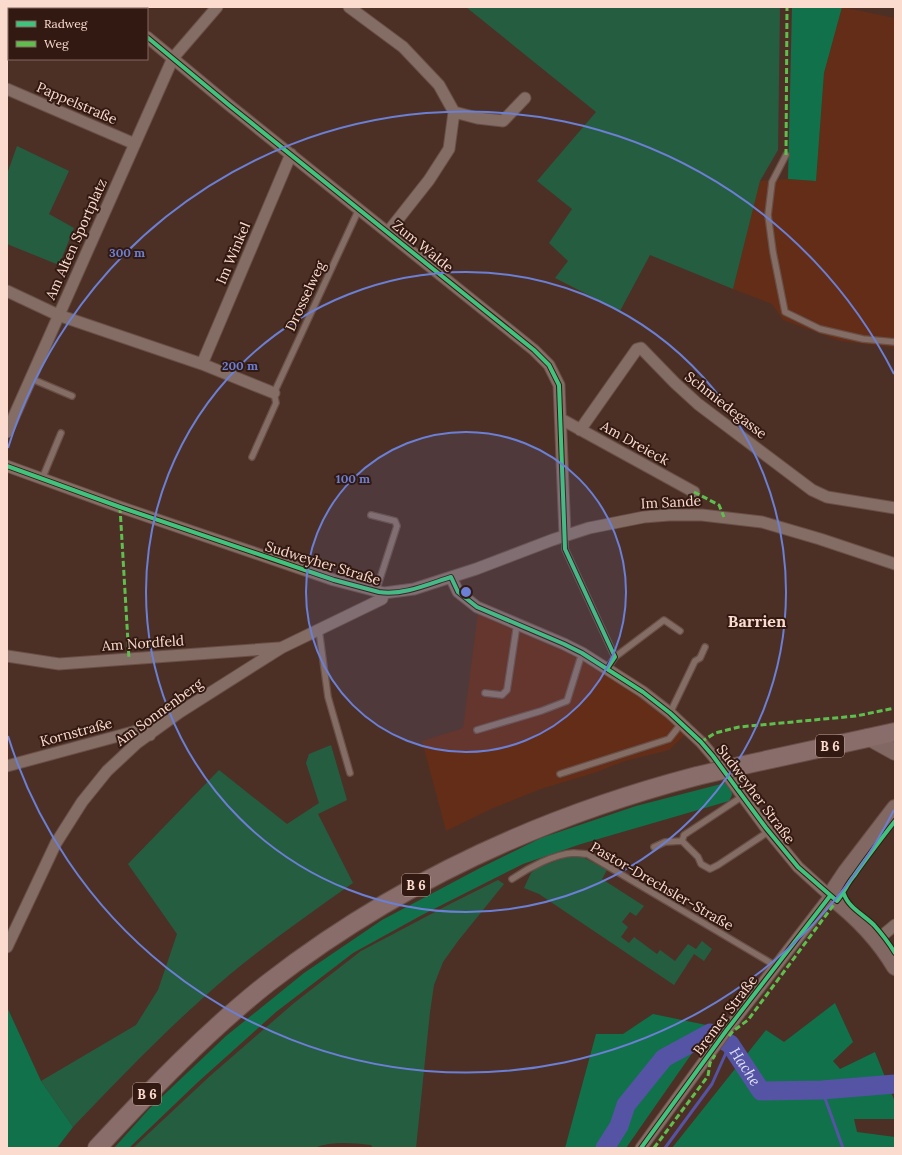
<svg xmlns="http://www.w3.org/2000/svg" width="902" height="1155" viewBox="0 0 902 1155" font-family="Lora,serif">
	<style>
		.built { fill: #632d17 }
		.green { fill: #255d41 }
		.forest { fill: #11714b }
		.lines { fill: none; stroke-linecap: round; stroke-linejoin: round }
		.stream { stroke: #5553a4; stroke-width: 3 }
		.river { stroke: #5553a4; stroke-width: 19 }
		.lane-casing { stroke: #694f47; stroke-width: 8 }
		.street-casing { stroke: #694f47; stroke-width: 13 }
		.secondary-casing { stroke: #694f47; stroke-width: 18 }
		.primary-casing { stroke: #694f47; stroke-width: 20 }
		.lane { stroke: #846d65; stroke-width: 5.5 }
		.street { stroke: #846d65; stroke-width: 11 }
		.secondary { stroke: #826862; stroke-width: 16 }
		.primary { stroke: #886d6a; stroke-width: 18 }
		.primary-bridge-casing { stroke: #694f47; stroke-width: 20; stroke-linecap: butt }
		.primary-bridge { stroke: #886d6a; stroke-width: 18 }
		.quiet { stroke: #5fbe4e; stroke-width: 3; stroke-dasharray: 6 3; stroke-linecap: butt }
		.cycleway-casing { stroke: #321a12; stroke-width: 6 }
		.cycleway { stroke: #40c37c; stroke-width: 4 }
		.ring { fill: none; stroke: #6b7fd5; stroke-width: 2 }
		.labels { text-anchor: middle; stroke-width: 4; stroke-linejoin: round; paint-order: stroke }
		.shield { fill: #321a12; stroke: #bfa196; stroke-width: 1 }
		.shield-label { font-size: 13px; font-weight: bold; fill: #fcdbcf }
		.street-label { font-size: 14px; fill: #fcdbcf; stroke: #321a12 }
		.water-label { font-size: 15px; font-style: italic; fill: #dfe2fc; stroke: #321a12 }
		.quarter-label { font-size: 16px; font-weight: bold; fill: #fcdbcf; stroke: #321a12 }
		.centre { fill: #6b7fd5; stroke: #321a12; stroke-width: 2 }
		.ring-label { font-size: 12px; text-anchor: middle; font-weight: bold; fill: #6b7fd5; stroke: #321a12; stroke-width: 4; stroke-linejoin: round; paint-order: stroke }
	</style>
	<rect width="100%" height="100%" fill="#4c3026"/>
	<!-- built -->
	<path class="built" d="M842,7L895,18V348L840,341L783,320L772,304L733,289L760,181L788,179L816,181L824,73Z
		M478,612L565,650L648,702L685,735L669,750L625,761L594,773L541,789L491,809L446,831L422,741L463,728Z"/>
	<!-- green -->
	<path class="green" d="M466,7H780L778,150L760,181L733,289L650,255L620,311L555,278L568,261L549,243L572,209L537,181L596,112Z
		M17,146L69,171L49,214L74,228L59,265L7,244V174Z
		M331,745L347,800L318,814L353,883C302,919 250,955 204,997C158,1038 115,1083 73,1127L41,1081L136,1025L158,990L177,934L128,864L219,770L287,824L319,803L306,763L309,754Z
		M581,856L607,870L602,879L644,906L636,916L630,912L622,922L628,927L621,937L629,943L634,937L657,954L660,950L675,961L688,944L696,949L702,941L712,949L704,961L694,954L674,985L539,894L524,888L531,873L537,868L566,857Z
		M498,880L504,884L458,941L443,962L434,985L430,1012L416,1148H373L371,1145C352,1143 332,1141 314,1148H133L210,1076L294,1003L361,951L452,903Z"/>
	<!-- forest -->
	<path class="forest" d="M792,7H842L824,73L816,181L788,179Z
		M725,783L731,785L732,795L729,801L581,844L523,864L422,915L353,953L276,1012L198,1082L129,1148H114L149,1109L226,1036L304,973L382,920L480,868L541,838L636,806Z
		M835,1003L853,1042L833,1061L840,1069L875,1052L895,1102V1119H854L857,1132L895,1137V1147L891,1148H672L766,1030L784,1042Z
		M7,1007L41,1081L73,1127L57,1148H7Z
		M653,1014L711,1026L626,1148H565L596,1034H623Z"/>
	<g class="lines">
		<!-- stream -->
		<path class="stream" d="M822,1090L843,1148
			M665,1148L712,1084L730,1044"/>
		<!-- river -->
		<path class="river" id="s1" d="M605,1148L619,1126L626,1105L664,1058L710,1033L730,1044L761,1091L822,1090L895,1084"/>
		<defs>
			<path id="lane" d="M786,155L772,182L768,215L773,252L785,312L820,329L863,339L895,342
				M32,379L72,396
				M252,457L276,403L274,393L359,209
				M42,479L61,433
				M371,515L395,521L397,526L376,591
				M565,535V549L615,657
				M319,630L328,697L350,773
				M607,669L615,657L664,620L680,631
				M485,693L502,695L507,690L517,624
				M670,713L695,661L700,658L705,647
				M477,730L541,711L567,701L582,653
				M560,774L669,739L681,724
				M743,796L684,835L682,841L698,857L701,864L710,869L718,865L768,832
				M654,847L665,842L682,841
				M512,879C528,868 554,854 574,853C578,853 583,854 587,854L776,966"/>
			<path id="street" d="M109,7L111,9
				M349,7L403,47L439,85L454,112L449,149L429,180L388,232
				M147,37L229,105L534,350L549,365L559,385L565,535
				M7,89L135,144
				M454,112L477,118L503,121L525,98
				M7,291L58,315L202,364L274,393
				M202,364L291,154
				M561,419L694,492
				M580,430L637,349L641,348L675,383L698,404L812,490L827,497L895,508
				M7,432L173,58L217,7
				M7,466L120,507L334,580L384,593L414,589L476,569L552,540L589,528L644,517L669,515H702L762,522L820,539L895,564
				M451,577L458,592L477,607L564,644L582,653L643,692L670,713L701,742L713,756L766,828L798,867L830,896L726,1031L641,1148
				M7,656L59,664L279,648
				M7,766L144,729L150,735
				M877,940L895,925
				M7,947L56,843L82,802L107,771L137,743L180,712L281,648L382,599L384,593"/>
			<path id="secondary" d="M868,737L895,752
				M895,808L846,872L830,896C856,916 878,938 895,967"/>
			<path id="primary" d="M744,765L895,732
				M97,1148C151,1090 206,1032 268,983C397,883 540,817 697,776"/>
		</defs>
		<!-- lane casing -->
		<use href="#lane" class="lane-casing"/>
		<!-- street casing -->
		<use href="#street" class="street-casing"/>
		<!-- secondary casing -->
		<use href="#secondary" class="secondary-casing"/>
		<!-- primary casing -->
		<use href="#primary" class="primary-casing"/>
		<!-- lane -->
		<use href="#lane" class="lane"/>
		<!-- street -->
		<use href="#street" class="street"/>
		<!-- secondary -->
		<use href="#secondary" class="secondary"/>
		<!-- primary -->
		<use href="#primary" class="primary"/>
		<defs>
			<path id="primary-bridge" d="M697,776L744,765"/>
		</defs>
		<!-- primary-bridge casing -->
		<use href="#primary-bridge" class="primary-bridge-casing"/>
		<!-- primary-bridge -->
		<use href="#primary-bridge" class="primary-bridge"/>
		<!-- quiet -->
		<path class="quiet" d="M786,155L787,7
			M694,492L719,505L724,517
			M120,507L129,659
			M701,742L715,733L739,727L856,716L895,708
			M729,1036L733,1031L748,1020L838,899
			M654,1148L708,1076L710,1063L715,1055"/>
		<defs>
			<path id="cycleway" d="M147,37L229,105L534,350L549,365L559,385L565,549L615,657L607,669
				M7,466L120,507L334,580L379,592C402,596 429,584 451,577L458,592L477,607L564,644L582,653L643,692L670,713L701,742L713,756L766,828L798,867L837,901C844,893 847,884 854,876C867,857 881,839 895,821
				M844,894C848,907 864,915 874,925C882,934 889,943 895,953
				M641,1148L726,1031L830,896"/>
		</defs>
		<!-- cycleway casing -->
		<use href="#cycleway" class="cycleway-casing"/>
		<!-- cycleway -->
		<use href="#cycleway" class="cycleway"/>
	</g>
	<!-- distance rings -->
	<circle cx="466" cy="592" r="160" fill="#6b7fd5" fill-opacity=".12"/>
	<g class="ring">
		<circle cx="466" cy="592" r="160"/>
		<circle cx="466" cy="592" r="320"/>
		<path d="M894 810A480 480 0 0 1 8 736M8 448A480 480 0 0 1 894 374"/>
	</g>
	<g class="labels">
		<!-- shield labels -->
		<g class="shield">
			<rect x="816" y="735" width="28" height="22" rx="3"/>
			<rect x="402" y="874" width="28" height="22" rx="3"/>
			<rect x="133" y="1083" width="28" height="22" rx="3"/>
		</g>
		<g class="shield-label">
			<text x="830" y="751">B 6</text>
			<text x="416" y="890">B 6</text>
			<text x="147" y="1099">B 6</text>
		</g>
		<!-- street labels -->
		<g class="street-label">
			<text transform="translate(77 103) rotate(23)" y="5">Pappelstraße</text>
			<text transform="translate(76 239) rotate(-66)" y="5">Am Alten Sportplatz</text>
			<text transform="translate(423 246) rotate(39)" y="5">Zum Walde</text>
			<text transform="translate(233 253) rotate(-67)" y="5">Im Winkel</text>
			<text transform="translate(305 296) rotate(-65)" y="5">Drosselweg</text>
			<text transform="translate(726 405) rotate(38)" y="5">Schmiedegasse</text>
			<text transform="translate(635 443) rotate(29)" y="5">Am Dreieck</text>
			<text transform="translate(671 502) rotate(-3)" y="5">Im Sande</text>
			<text transform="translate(323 563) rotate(17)" y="5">Sudweyher Straße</text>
			<text transform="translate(143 643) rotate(-4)" y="5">Am Nordfeld</text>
			<text transform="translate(159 712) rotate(-36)" y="5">Am Sonnenberg</text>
			<text transform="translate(76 732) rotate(-15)" y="5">Kornstraße</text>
			<text transform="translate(756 794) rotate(53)" y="5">Sudweyher Straße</text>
			<text transform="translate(662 886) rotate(30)" y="5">Pastor-Drechsler-Straße</text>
			<text transform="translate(725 1015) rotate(-53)" y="5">Bremer Straße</text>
		</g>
		<!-- water labels -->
		<g class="water-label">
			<text dy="5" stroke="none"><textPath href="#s1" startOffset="211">Hache</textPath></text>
		</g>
		<!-- quarter labels -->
		<g class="quarter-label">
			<text x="757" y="627">Barrien</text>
		</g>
	</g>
	<circle cx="466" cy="592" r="6" class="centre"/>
	<g class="ring-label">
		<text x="127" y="257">300 m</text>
		<text x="240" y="370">200 m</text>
		<text x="353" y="483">100 m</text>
	</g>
	<!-- border -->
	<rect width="902" height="1155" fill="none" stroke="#fcdbcf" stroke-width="16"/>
	<!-- legend -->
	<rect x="8" y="8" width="140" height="52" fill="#321a12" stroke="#83675e"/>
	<rect x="16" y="21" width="20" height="6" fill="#40c37c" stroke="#83675e"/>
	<text x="44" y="28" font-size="12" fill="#fcdbcf">Radweg</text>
	<rect x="16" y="41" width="20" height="6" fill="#5fbe4e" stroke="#83675e"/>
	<text x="44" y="48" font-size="12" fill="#fcdbcf">Weg</text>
</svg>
